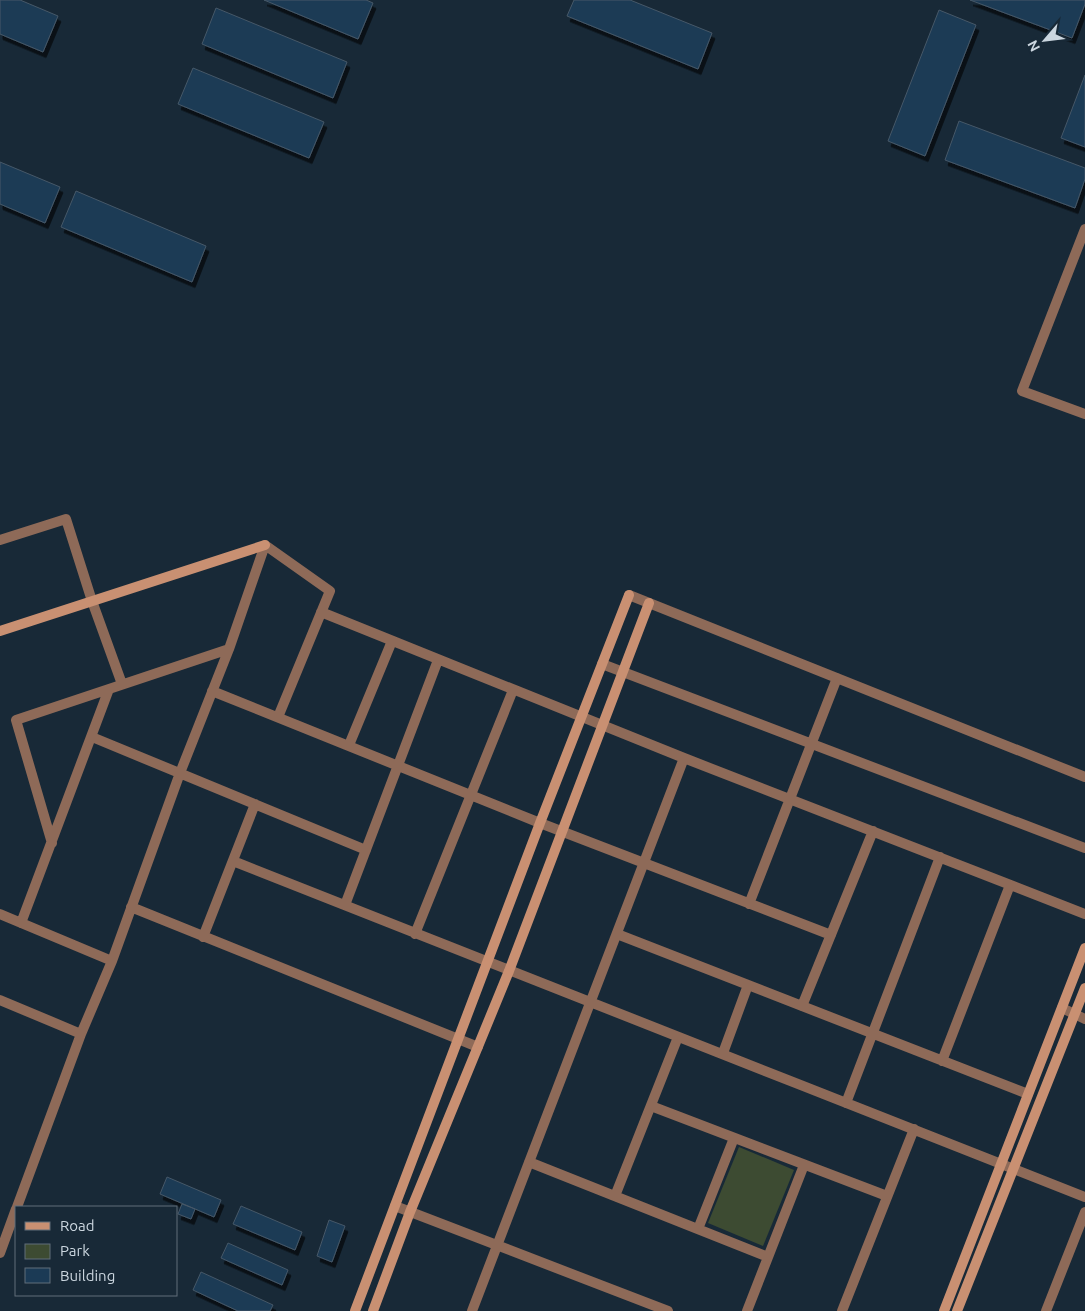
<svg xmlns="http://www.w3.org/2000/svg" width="1085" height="1311" viewBox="0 0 1085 1311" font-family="Ubuntu,sans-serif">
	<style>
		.green { fill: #3d4b32 }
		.building { fill: #1b3a55; stroke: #465868; filter: url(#shadow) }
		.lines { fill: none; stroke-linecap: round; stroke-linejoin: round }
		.street { stroke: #8e6a58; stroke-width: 10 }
		.secondary { stroke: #c99072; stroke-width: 10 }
	</style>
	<defs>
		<filter id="shadow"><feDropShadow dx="3" dy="5.5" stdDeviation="0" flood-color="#0009"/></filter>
	</defs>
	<rect width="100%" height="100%" fill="#182937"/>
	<!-- green -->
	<path class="green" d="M739,1147L794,1170L763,1246L708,1223Z"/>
	<!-- building -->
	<path class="building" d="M0,0H20L58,16L43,52L0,34Z
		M264,0H366L373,3L358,39Z
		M574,0H630L712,33L698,69L567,16Z
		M970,0H1085V4L1072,38Z
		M216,8L347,62L333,98L202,44Z
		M939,10L976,25L925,156L888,141Z
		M193,68L324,122L309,158L178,104Z
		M1085,75V147L1061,138Z
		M959,121L1085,168V179L1075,208L945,160Z
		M0,162L60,187L45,223L0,204Z
		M76,191L206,246L192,282L61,227Z
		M167,1177L221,1200L214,1217L160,1194Z
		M182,1204L195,1209L191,1219L178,1214Z
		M241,1206L302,1232L295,1250L233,1224Z
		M329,1220L345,1226L332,1262L317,1256Z
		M228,1243L288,1270L282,1285L221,1258Z
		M201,1272L273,1305L270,1311H238L193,1290Z"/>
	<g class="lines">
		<!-- street -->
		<path class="street" d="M1085,229L1022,391L1085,414
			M0,540L66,519L92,601L122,684
			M629,595L1085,777
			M321,612L684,758L1085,914
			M602,664L1085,848
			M212,691L540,823L831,935
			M92,737L366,850
			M349,745L392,641
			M52,843L16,720L229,649
			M233,861C517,974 801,1085 1085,1197
			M749,904L837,678
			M345,905L438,660
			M131,907L478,1047
			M0,914L112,961
			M21,923L109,689
			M415,934L513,690
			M617,934L1028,1094
			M203,937L255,804
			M0,1000L81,1034
			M802,1006L873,831
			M1062,1008L1085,1019
			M723,1053L748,985
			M942,1061L1010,885
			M846,1103L940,857
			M651,1106L887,1196
			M529,1162L768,1257
			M615,1196L678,1037
			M395,1206L668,1311
			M17,1207L81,1034L112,961L180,773L229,649L265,545L330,591L278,717
			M698,1229L734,1138
			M0,1253L16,1209
			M472,1311L684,758
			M747,1311L804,1165
			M842,1311L914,1129
			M1046,1311L1085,1212"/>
		<!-- secondary -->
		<path class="secondary" d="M0,631L265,545
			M355,1311L540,823L629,595
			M373,1311L410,1212L509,971L649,603
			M944,1311L1085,948
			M957,1311L1085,988"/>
	</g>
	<!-- legend -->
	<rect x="15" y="1206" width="162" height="90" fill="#182937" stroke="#606e7a"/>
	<rect x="25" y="1222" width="25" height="8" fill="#c99072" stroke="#606e7a"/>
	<text x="60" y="1231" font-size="15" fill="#cbd6df">Road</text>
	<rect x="25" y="1244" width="25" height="15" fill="#3d4b32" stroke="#606e7a"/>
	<text x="60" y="1256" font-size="15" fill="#cbd6df">Park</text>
	<rect x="25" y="1268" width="25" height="15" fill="#1b3a55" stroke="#606e7a"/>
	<text x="60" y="1281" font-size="15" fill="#cbd6df">Building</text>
	<!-- north arrow -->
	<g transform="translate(1045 40) rotate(242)" stroke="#182937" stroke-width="4" paint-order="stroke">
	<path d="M0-4L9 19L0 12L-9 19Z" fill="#cbd6df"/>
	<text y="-8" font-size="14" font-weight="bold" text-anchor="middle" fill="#cbd6df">N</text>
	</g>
</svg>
